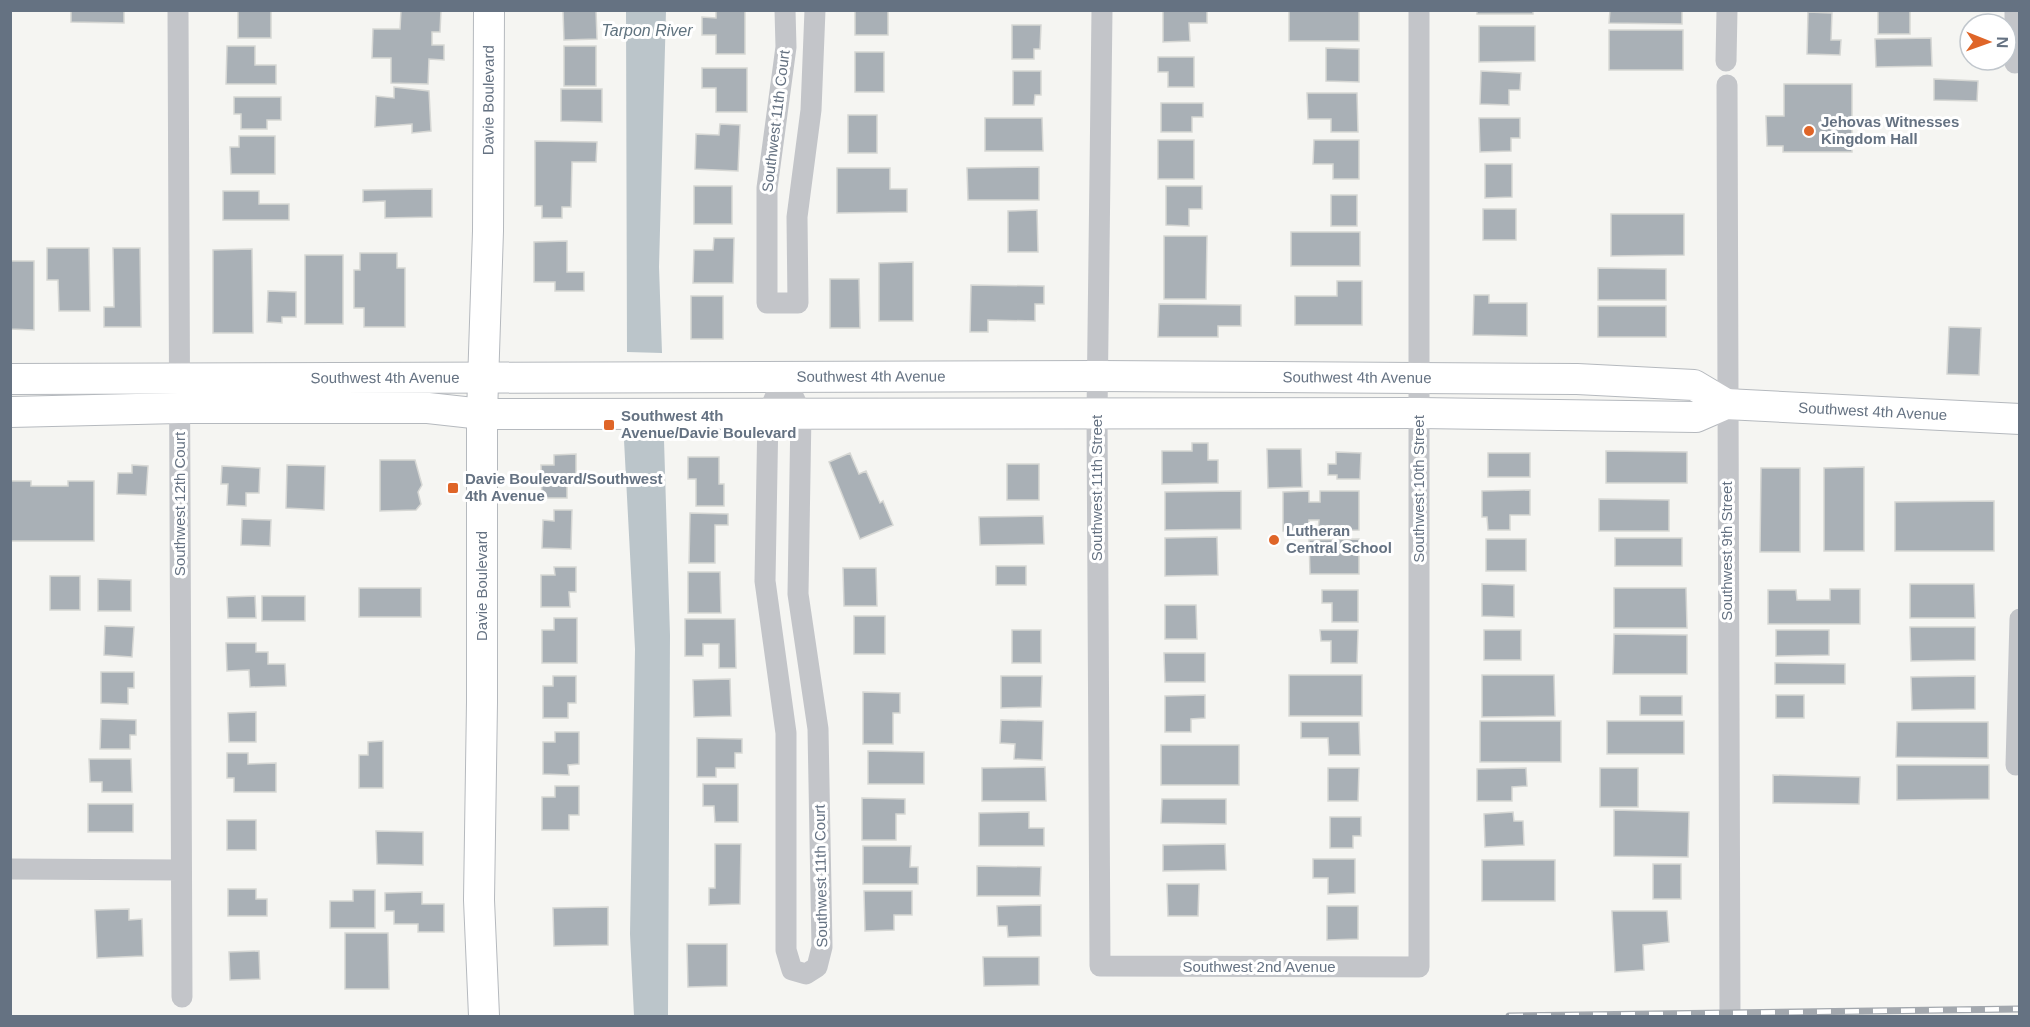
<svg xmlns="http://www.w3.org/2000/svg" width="2030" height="1027" viewBox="0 0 2030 1027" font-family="Arial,sans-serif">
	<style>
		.water { fill: #bbc5ca }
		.building { fill: #a9b0b6; stroke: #d6d7d4; stroke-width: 1.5 }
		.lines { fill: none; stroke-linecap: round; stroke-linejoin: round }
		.secondary-casing { stroke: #b5b9be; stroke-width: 32 }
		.street { stroke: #c3c5c9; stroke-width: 21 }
		.secondary { stroke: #fff; stroke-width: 30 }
		.rail-casing { stroke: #a3a8ae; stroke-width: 7 }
		.rail { stroke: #fff; stroke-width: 4.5; stroke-dasharray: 14; stroke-linecap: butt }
		.poi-dot { fill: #df6528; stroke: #fff; stroke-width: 2 }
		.labels { text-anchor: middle; stroke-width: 6; stroke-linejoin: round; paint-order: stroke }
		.street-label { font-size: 15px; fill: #657282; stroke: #fff }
		.poi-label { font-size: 15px; font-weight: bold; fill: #657282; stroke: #fff; text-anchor: start }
		.water-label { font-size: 16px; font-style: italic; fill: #60737f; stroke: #fff }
	</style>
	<rect width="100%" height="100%" fill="#f5f5f2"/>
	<!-- water -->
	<path class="water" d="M626,11H666L659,267L662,353L627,352Z
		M624,440H664L670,635L668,1016H634L630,934L635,649Z"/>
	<!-- building -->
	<path class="building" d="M71,10H124V23L71,22Z
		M238,10H271V38H238Z
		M401,10H441L440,32H432V45H444V60L429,59L428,84L391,83V58H372L373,29H400Z
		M563,10H596L597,39L564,40Z
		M716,10H745V54H716V35H702V17L716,18Z
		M855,10H888V35H855Z
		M1163,10H1207V23H1189L1190,41L1163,42Z
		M1289,10H1359V41H1289Z
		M1477,10H1533V14H1477Z
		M1610,10H1682V24L1609,23Z
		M1878,10H1910V34H1878Z
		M1808,12L1832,13L1831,40H1841L1840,55L1807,54Z
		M1012,25H1041L1040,49H1034V59H1012Z
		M1479,26H1535V61L1479,62Z
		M1609,30H1683V70H1609Z
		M1931,38L1932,66L1876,67L1875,39Z
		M227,46H255V65H276V84H226Z
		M564,46H596V86H564Z
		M1326,48L1359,49V82L1326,81Z
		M855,52H884V92H855Z
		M1158,57H1194V87H1168V72H1158Z
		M702,68H747V112H716V88H702Z
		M1013,71H1041V95H1035L1034,105H1013Z
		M1481,71L1521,73L1520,90H1509V105L1480,104Z
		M1934,79L1978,81L1977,101L1934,100Z
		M1784,84H1852V152H1783V146H1767L1766,116H1784Z
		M394,87L429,91L431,131L412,133V124L375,127L376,96L394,98Z
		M561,89H602V122L561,121Z
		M1307,93H1357L1358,132H1331V119H1308Z
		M234,97H281V120H267V129H241V114H234Z
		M1161,103H1203V117H1192V132H1161Z
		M848,115H877V153H848Z
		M985,118H1042L1043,151H985Z
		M1479,118H1520V138H1511V151L1480,152Z
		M720,124L740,125L738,171L695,169L696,134L719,135Z
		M239,136H275V174H231L230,147H239Z
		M1158,140H1194V179H1158Z
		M1314,140H1359V179H1333V164H1313Z
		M535,141L597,142L596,162H572L571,207H562V218H542V206H535Z
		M1485,164H1512V197L1485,198Z
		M1039,167V200H968L967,168Z
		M837,168H890V189H907V212L837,213Z
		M694,186H732V224H694Z
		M1166,186H1202V209H1189V226L1166,225Z
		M432,189V217L385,218V201L363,202V190Z
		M223,191H259V204H289V220H223Z
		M1331,195H1357V226H1331Z
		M1483,209H1516V240H1483Z
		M1037,210L1038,252H1008V211Z
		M1611,214H1684V255L1611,256Z
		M1291,232H1360V266H1291Z
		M1164,236H1207L1206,299H1164Z
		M714,238H734L733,283H693L694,250H713Z
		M567,241V272H584V291H555V282H534V242Z
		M47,248H89L90,311H59L58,280H47Z
		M113,248H140L141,327H104V307H114Z
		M252,249L253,333H213V250Z
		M360,253H397V268H405V327H364V308H354V270H360Z
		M305,255H343V324H305Z
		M10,261H34V330L10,329Z
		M913,262V321H879V263Z
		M1598,268L1666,269V300H1598Z
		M830,279H859L860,328H830Z
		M1337,281H1362V325H1295V296H1337Z
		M971,285L1044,286V304H1035V321L988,320V332H970Z
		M268,291L296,292V317H282V323L267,322Z
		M1474,295H1489V303H1527V336L1473,335Z
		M691,296H723V339H691Z
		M1159,304L1241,305V326H1218V337H1158Z
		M1598,306H1666V337H1598Z
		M1949,327L1981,328L1979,375L1947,374Z
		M1192,443H1208V460H1218V483L1162,484V451H1192Z
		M1267,449H1301L1302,487L1268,488Z
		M1606,451L1687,452V483H1606Z
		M1336,452L1361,453L1360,479H1337V475H1328V464H1336Z
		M850,453L859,474L866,471L880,503L883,501L893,525L860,539L829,462Z
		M1488,453H1530V477H1488Z
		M576,454V485H567V498H542L541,465H554V455Z
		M688,457H719V484H724V506H696V479H688Z
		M380,460H415L422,485L418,492L421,504L416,510L380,511Z
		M1007,464H1039V500H1007Z
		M132,465L148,466L146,495L117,494L118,473H132Z
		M287,465L325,466L324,510L286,508Z
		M222,466L260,468L259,493H246V506L227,505L228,484H221Z
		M1864,467V551H1824V468Z
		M1761,468H1800V552H1760Z
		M10,481H31V486H68V481H94V541H10Z
		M1530,490V515H1510V530H1488L1487,517H1482V491Z
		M1241,491V529L1165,530V492Z
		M1309,491V502H1320V491H1359V530L1318,531L1319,520H1309V530L1283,531V492Z
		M1599,499L1669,500V531H1599Z
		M1994,501V551H1895V502Z
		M554,510H572L571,549L542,548L543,520L554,521Z
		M690,513L728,514V525H715V563H689Z
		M1043,516L1044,544L980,545L979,517Z
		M242,519L271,520L270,546L241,545Z
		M1217,537L1218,575L1165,576V538Z
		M1615,538H1682V566H1615Z
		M1359,539V574H1310L1309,540Z
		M1486,539H1526V571H1486Z
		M996,566H1026V585H996Z
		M554,567H576V592H569L570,607H541V575H555Z
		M843,568H876L877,606H844Z
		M688,572H720L721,613H688Z
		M50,576H80V610H50Z
		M98,579L131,580V611H98Z
		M1482,584L1514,585V617L1482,616Z
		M1910,584H1974L1975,618H1910Z
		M359,588H421V617H359Z
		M1614,588H1686L1687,628H1614Z
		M1830,589H1860V624H1768V590H1796L1797,600H1830Z
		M1322,590H1358V622H1332V603H1322Z
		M255,596L256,618H228L227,597Z
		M262,596H305V621H262Z
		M1165,605H1196L1197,639H1165Z
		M854,616H885V654H854Z
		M554,618H577V663H542V630H554Z
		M685,619H735L736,668H719V644H703V656H685Z
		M105,626L134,627L132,657L104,655Z
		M1910,627H1975V660L1911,661Z
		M1012,630H1041V663H1012Z
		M1320,630H1358L1357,663H1331V641H1321Z
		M1484,630H1521V660H1484Z
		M1776,630H1829V655L1776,656Z
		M1614,634L1687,635V674H1613Z
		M226,643H256V652H268V664H285L286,686L250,687L249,670L227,671Z
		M1164,653H1205V682H1165Z
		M1775,663L1845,664V684H1775Z
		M101,672H134V688H128V704L101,703Z
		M1289,675H1362V716H1289Z
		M1482,675H1554L1555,716L1482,717Z
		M553,676H576V703H568V718H543V686H553Z
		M1001,676H1042L1041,707L1001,708Z
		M1975,676V709L1912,710L1911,677Z
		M730,679L731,716L694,717L693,680Z
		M863,692L900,693V713H893V744H863Z
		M1205,695V718L1191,719V732H1165V696Z
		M1776,695H1804V718H1776Z
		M1640,696H1682V715H1640Z
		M256,712V742H229L228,713Z
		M101,719L136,720V735H130V749H100Z
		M1001,720L1043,721L1042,760L1014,759L1015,744L1000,743Z
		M1480,721H1561V762H1480Z
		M1607,721H1684V754H1607Z
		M1301,722H1359L1360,755H1329L1328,738H1301Z
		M1897,722H1988V758L1896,757Z
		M555,732H579V764L568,765L569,775L543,774V742H555Z
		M697,738L742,739V753H735V768H716V777H697Z
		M383,741V788H359V755H368V742Z
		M1161,745H1239V785H1161Z
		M868,751L924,752V784H868Z
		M227,753H248V764L276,763V792H234V778H227Z
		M89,759H131L132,792H102V782H90Z
		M1897,765H1989V799L1897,800Z
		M1045,767L1046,801H982V768Z
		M1328,768H1359L1358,801H1328Z
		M1526,768L1527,786L1512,787V801H1477V769Z
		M1600,768H1638V807H1600Z
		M1773,775L1860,777L1859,804L1773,803Z
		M703,784H738V822H715L714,806H703Z
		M555,786H579V815H569V830H542V797H555Z
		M862,798L905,799V814H896V840H862Z
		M1162,799H1226V824L1161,823Z
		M88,804H133V832H88Z
		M1614,810L1689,812L1688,857L1614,856Z
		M1029,812V828H1044V846H979V813Z
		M1513,812L1514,821H1523L1524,845L1485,847L1484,814Z
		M1330,817H1361V836H1353V848H1330Z
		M227,820H256V850H227Z
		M376,831L423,832V865L377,864Z
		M715,844H741L740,904L709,905V888H715Z
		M1225,844L1226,870L1163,871V845Z
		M863,846H911L910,867H918V884H863Z
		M1313,859H1355V893L1328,894V878H1313Z
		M1482,860H1555V901H1482Z
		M1653,864H1681V899H1653Z
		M977,866L1041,867L1040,896H977Z
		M1167,884H1199L1198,916H1168Z
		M228,889H256V899H267V916H228Z
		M353,890H375V928H330V901H353Z
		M864,891H912V915H894V930L865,931Z
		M422,892V904H444V932H418V924H394V911H385V893Z
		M1041,905V936L1008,937L1007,926H998L997,906Z
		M1327,906H1358V939L1327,940Z
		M608,907V945L554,946L553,908Z
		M129,909V920L142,919L143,956L97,958L95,910Z
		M1612,911H1667L1669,942L1643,945L1644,970L1615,972Z
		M345,933H388L389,989H345Z
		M687,944H727V986L688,987Z
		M259,951L260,979L230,980L229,952Z
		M983,957H1039V985L984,986Z"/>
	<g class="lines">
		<defs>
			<g id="secondary">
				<path id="s1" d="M10,379L1097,376L1577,379L1694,385L1726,404"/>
				<path id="s2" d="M10,412L179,408H428L482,414L1419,413L1696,417L1726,404L2020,419"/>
				<path id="s3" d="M484,1016L479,900L482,702V414L488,231L489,10"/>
			</g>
		</defs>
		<!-- secondary casing -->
		<use href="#secondary" class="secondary-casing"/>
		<!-- street -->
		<path class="street" d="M178,10L182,997
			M785,10L786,47L767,188V303H798L797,217L811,110L815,10
			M1102,10L1097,414L1100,966L1419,967V10
			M2015,10V63
			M1726,61L1727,10
			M1727,85L1730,1016
			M784,377L801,413L798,594L818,729L822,947L817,967L806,974L792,970L786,950V733L765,581L768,413Z
			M2016,765L2020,619
			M10,869L181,870"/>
		<!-- secondary -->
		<use href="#secondary" class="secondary"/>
		<defs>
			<path id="rail" d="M1509,1016L2020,1009"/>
		</defs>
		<!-- rail casing -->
		<use href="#rail" class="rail-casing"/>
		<!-- rail -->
		<use href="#rail" class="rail"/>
	</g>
	<!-- markers -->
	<g class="poi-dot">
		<circle cx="1809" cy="131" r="6"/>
		<rect x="603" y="419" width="12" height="12" rx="3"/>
		<rect x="447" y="482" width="12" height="12" rx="3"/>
		<circle cx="1274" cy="540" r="6"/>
	</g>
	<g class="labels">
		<!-- street labels -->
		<g class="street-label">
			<text dy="5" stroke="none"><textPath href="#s3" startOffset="916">Davie Boulevard</textPath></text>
			<text transform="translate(776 121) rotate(-83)" y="5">Southwest 11th Court</text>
			<text dy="5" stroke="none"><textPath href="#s1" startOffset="861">Southwest 4th Avenue</textPath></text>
			<text dy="5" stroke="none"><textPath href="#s1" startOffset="375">Southwest 4th Avenue</textPath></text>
			<text dy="5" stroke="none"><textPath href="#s1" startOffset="1347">Southwest 4th Avenue</textPath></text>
			<text dy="5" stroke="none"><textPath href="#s2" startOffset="1866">Southwest 4th Avenue</textPath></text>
			<text transform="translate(1097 488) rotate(-90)" y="5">Southwest 11th Street</text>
			<text transform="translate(1419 489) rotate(-90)" y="5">Southwest 10th Street</text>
			<text transform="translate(180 504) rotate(-90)" y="5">Southwest 12th Court</text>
			<text transform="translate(1727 551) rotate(-90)" y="5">Southwest 9th Street</text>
			<text transform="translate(482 586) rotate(-90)" y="5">Davie Boulevard</text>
			<text transform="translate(821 876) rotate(-91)" y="5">Southwest 11th Court</text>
			<text x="1259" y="972">Southwest 2nd Avenue</text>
		</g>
		<!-- poi labels -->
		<g class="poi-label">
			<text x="1821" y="127">Jehovas Witnesses<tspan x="1821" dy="17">Kingdom Hall</tspan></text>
			<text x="621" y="421">Southwest 4th<tspan x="621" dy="17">Avenue/Davie Boulevard</tspan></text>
			<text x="465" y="484">Davie Boulevard/Southwest<tspan x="465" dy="17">4th Avenue</tspan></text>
			<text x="1286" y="536">Lutheran<tspan x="1286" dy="17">Central School</tspan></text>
		</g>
		<!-- water labels -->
		<g class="water-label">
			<text x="647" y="36">Tarpon River</text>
		</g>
	</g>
	<!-- border -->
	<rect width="2030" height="1027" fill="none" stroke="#657282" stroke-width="24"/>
	<!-- north arrow -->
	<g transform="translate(1988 42) rotate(91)"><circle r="28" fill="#ffffff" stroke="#c1c7cd" stroke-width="1.5"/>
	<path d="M0-4.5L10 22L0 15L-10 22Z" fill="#df6528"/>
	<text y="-9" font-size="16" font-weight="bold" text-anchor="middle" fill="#657282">N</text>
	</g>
</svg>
